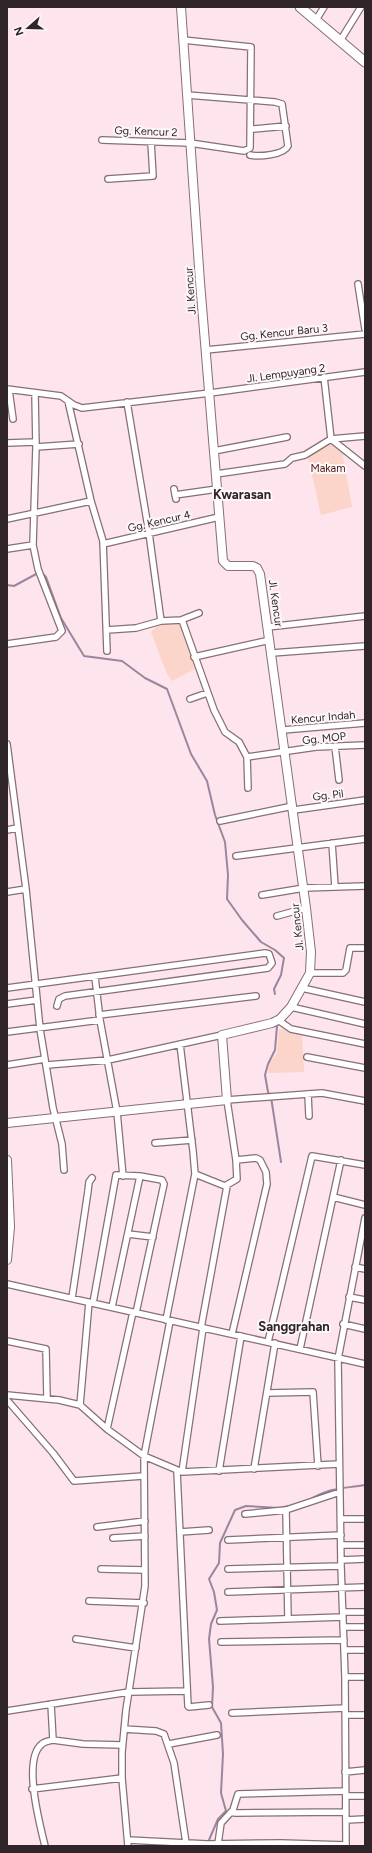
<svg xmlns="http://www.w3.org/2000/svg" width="372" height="1853" viewBox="0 0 372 1853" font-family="Figtree,sans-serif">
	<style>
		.green { fill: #fbd4ca }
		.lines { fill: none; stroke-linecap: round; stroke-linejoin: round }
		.stream { stroke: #9a879f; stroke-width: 2 }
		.street-casing { stroke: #866f76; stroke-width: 8 }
		.secondary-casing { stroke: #866f76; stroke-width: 10 }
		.primary-casing { stroke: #866f76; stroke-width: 11 }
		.street { stroke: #fff; stroke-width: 5.5 }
		.secondary { stroke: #fff; stroke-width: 8 }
		.primary { stroke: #fff; stroke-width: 9 }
		.labels { text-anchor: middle; stroke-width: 4; stroke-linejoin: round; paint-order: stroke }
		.street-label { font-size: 11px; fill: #302629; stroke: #fdf7f9 }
		.park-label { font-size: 11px; fill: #4d1a0c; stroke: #fdf7f9 }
		.quarter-label { font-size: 13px; font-weight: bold; fill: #302629; stroke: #fdf7f9 }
	</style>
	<rect width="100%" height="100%" fill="#fee4ec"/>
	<!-- green -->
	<path class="green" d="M331,442L344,454L343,456L352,507L321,515L308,456Z
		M179,621L195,669L172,681L167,674L151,632L159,624Z
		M279,1029L302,1032L304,1072L268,1073L269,1064L277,1053Z"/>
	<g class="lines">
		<!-- stream -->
		<path class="stream" d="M42,573L46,577L61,618L84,656L122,661L145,678L167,689L191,754L207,781L215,815L225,842L228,875L227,899L242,920L261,942L275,950L284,958L281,975L274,989L275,994
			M7,585L14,586L38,573
			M277,1026L275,1050L268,1064L265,1075L268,1092L271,1097L281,1162
			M309,1500C331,1487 341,1489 365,1485
			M210,1843L209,1840L218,1819L226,1811L221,1793L223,1754L221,1723L212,1707L213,1687L209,1639L211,1624L217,1610L214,1592L209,1579L219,1563L220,1543L235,1510L246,1506L279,1508L294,1505"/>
		<defs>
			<path id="street" d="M316,20L324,7
				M340,41L361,7
				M187,95L275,102L282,104L288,146C284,155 259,157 250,155
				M253,129L286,126
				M102,140L190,143L244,151L250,148L251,47L183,40
				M108,179L153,176L151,142
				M358,284L365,329
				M206,350L365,334
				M324,377L331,439
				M7,389L61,396L74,405L82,408L210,393L365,372
				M9,390L13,419
				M68,401L91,501L103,541L107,651
				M127,402L149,533L161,621L182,620L214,710L225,732L239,742L247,757
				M331,439L365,466
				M7,443L36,442
				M36,447L79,444
				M214,451L287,437
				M216,474L285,464L292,458L305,455L331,439L365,436
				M174,489L176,499
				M175,495L217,489
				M7,519L91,501
				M103,544L219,517
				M7,549L33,545
				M181,620L199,613
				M268,627L365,616
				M107,630L136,628L161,621
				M7,644L56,637L62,631L38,569L33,545L36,447L35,393
				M272,653L365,646
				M194,657L270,640
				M190,699L207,693
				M283,730L365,723
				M7,744L26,889L40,1029L53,1108L62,1144L64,1170
				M335,746L339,780
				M248,788L247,757L316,747L365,745
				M294,810L365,800
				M220,821L293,806
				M7,830L17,828
				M332,843L335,887
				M236,856L365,839
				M7,892L26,889
				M262,895L304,888L365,886
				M277,916L306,908
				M310,973H343L346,970L350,948H365
				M95,977L100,1020L117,1112L123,1176
				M7,988L265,953L269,954L272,963L268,968L65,996L59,999L57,1006
				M302,988L365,1002
				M7,1004L37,1000
				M291,1007L365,1024
				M99,1015L256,996
				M278,1020L291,1029L365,1044
				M7,1032L100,1020
				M307,1057L365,1068
				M7,1065L45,1059
				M47,1065L108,1060L222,1035
				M308,1094L309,1116
				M155,1143L192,1140
				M195,1174L225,1186L237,1179L236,1160L227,1100L322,1093L365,1101
				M333,1197L365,1205
				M128,1234L153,1237
				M355,1267L365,1269
				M7,1284L365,1364
				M349,1297L365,1300
				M72,1298L88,1191L89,1182L92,1178
				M93,1303L116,1175L140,1176L162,1180L164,1184L136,1313
				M112,1307L140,1176
				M166,1320L195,1174L193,1151L180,1044
				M343,1324L365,1329
				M201,1328L227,1186
				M232,1334L267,1184L266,1172L260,1160L256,1158L236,1160
				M7,1341L46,1349L47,1398
				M268,1342L312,1156L365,1165
				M300,1349L341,1160
				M267,1393L313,1392L318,1466
				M7,1395L59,1400L80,1405L107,1429L144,1456L182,1472L339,1464
				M7,1400L53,1453L74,1481L143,1476
				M80,1405L89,1302
				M107,1429L133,1312
				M254,1469L275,1343
				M177,1471L188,1706L189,1707L209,1705
				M219,1471L241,1336
				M182,1472L203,1328
				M286,1510L288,1619
				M245,1514L286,1510L340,1492
				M341,1519H365
				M97,1527L145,1521
				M180,1532L209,1530
				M113,1538L145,1536
				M228,1540L341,1535
				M341,1545H365
				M341,1560L365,1559
				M101,1569L145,1570
				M228,1569L341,1566
				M228,1592L365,1587
				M89,1601L144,1603
				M343,1612H365
				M220,1621L343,1617
				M343,1627H365
				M76,1639L136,1648
				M221,1642L344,1640
				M344,1650H365
				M345,1677H365
				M7,1711L129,1692L187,1691
				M232,1713L345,1708
				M345,1715H365
				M124,1729L156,1731L164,1734L174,1763L186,1843
				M53,1740L83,1744L122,1745
				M169,1744L217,1735
				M345,1772L365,1770
				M32,1789L122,1778
				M346,1796H365
				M231,1812L236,1813L346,1812
				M346,1820L365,1819
				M128,1840L207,1844L281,1843L346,1845
				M218,1844L221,1823L233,1810L238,1794L345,1791
				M45,1846C40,1825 22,1759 42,1744C45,1741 49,1741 53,1740L51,1704
				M128,1846L122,1778V1752L126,1710L145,1586L144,1456L170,1321
				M346,1846L345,1677L341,1566L338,1359L365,1218"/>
			<path id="secondary" d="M7,1123L227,1100L222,1035L272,1023L280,1019L291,1007L310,973L311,952L306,908L260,574L257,568L253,566H228L223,561L200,282L181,7
				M7,1160L10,1227L7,1260"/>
			<path id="primary" d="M300,7L365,62"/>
		</defs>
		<!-- street casing -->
		<use href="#street" class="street-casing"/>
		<!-- secondary casing -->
		<use href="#secondary" class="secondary-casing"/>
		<!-- primary casing -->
		<use href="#primary" class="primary-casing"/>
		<!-- street -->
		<use href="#street" class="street"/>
		<!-- secondary -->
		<use href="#secondary" class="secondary"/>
		<!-- primary -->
		<use href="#primary" class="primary"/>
	</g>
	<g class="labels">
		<!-- street labels -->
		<g class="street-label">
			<text transform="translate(146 131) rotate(2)" y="4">Gg. Kencur 2</text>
			<text transform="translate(190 291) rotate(-94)" y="4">Jl. Kencur</text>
			<text transform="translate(284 332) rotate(-6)" y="4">Gg. Kencur Baru 3</text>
			<text transform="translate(286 373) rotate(-8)" y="4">Jl. Lempuyang 2</text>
			<text transform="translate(159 521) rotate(-13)" y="4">Gg. Kencur 4</text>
			<text transform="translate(276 603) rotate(82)" y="4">Jl. Kencur</text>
			<text transform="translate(323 717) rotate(-5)" y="4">Kencur Indah</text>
			<text transform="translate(324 738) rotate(-6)" y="4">Gg. MOP</text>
			<text transform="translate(328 795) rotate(-7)" y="4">Gg. Pil</text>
			<text transform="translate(297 927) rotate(-96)" y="4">Jl. Kencur</text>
		</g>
		<!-- park labels -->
		<g class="park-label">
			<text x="328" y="472">Makam</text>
		</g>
		<!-- quarter labels -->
		<g class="quarter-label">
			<text x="242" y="499">Kwarasan</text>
			<text x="294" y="1331">Sanggrahan</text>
		</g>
	</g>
	<!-- border -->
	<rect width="372" height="1853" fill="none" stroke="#302629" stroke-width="16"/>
	<!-- north arrow -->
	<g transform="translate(28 28) rotate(250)" stroke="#fdf7f9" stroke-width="3" paint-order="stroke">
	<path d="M0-3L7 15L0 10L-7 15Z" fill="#302629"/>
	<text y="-6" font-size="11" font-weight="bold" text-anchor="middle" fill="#302629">N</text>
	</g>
</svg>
